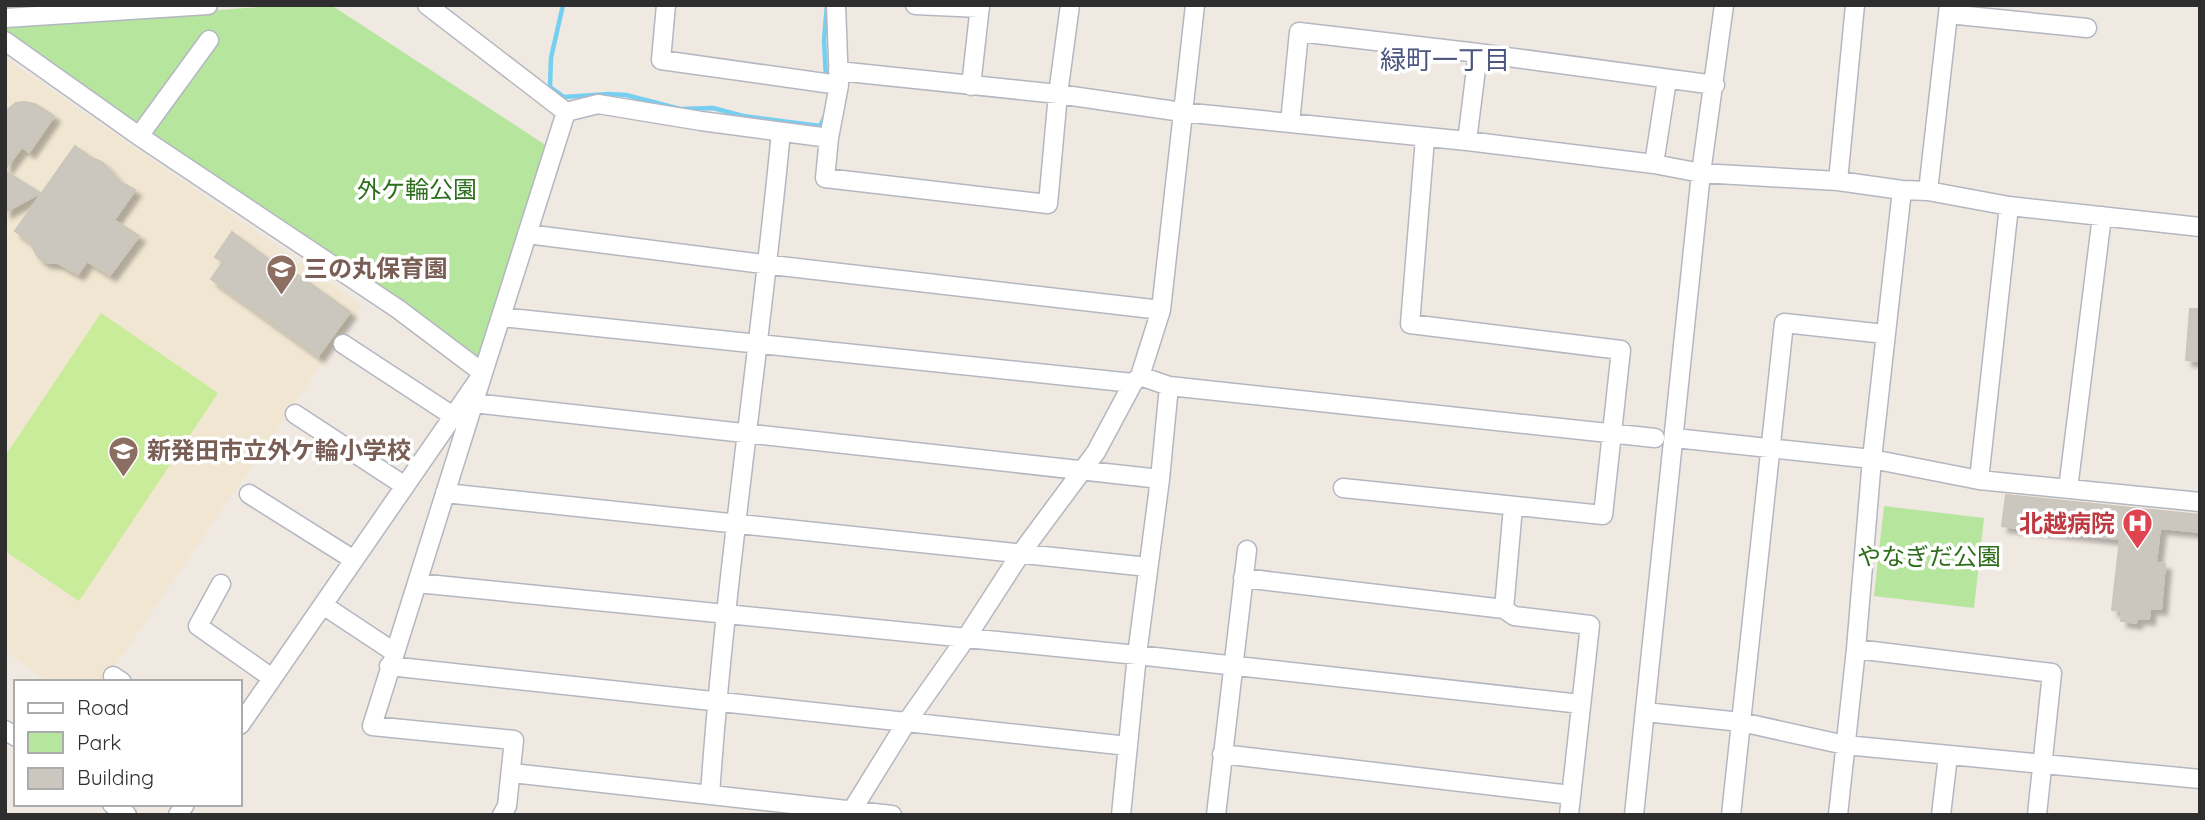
<svg xmlns="http://www.w3.org/2000/svg" width="2205" height="820" viewBox="0 0 2205 820" font-family="Quicksand,'Noto Sans JP',sans-serif">
	<style>
		.education { fill: #f0e6d1 }
		.green { fill: #b6e59e }
		.pitch { fill: #c9ec9a }
		.lines { fill: none; stroke-linecap: round; stroke-linejoin: round }
		.stream { stroke: #75cff0; stroke-width: 4.5 }
		.building { fill: #cbc7bf; stroke: #cbc5ba; stroke-width: 2; filter: url(#shadow) }
		.minor-casing { stroke: #b4b7c1; stroke-width: 21 }
		.minor { stroke: #fff; stroke-width: 18 }
		.labels { text-anchor: middle; stroke-width: 7; stroke-linejoin: round; paint-order: stroke }
		.park-label { font-size: 24px; fill: #2c6e1b; stroke: #fff }
		.education-label { font-size: 24px; font-weight: bold; fill: #785e54; stroke: #fff; text-anchor: start }
		.health-label { font-size: 24px; font-weight: bold; fill: #be3a42; stroke: #fff; text-anchor: end }
		.neighbourhood-label { font-size: 26px; fill: #4d5680; stroke: #fff }
	</style>
	<defs>
		<filter id="shadow"><feDropShadow dx="6" dy="6" stdDeviation="2" flood-color="#0004"/></filter>
	</defs>
	<rect width="100%" height="100%" fill="#efe9e1"/>
	<!-- education -->
	<path class="education" d="M5,58L362,305L104,682H48L5,651Z"/>
	<!-- green -->
	<path class="green" d="M287,5H331L547,146L477,365L5,33V26Z
		M1884,506L1984,518L1974,608L1874,596Z"/>
	<!-- pitch -->
	<path class="pitch" d="M101,313L218,393L79,601L5,551V456Z"/>
	<g class="lines">
		<!-- stream -->
		<path class="stream" d="M563,5L551,58L550,87L564,97L609,94L626,95L680,109L713,108L743,116L820,126L826,114
			M5,8L46,5
			M826,78L824,40L827,5"/>
	</g>
	<!-- building -->
	<path class="building" d="M24,102L35,104L54,116L29,152L22,147L5,169V112L16,103Z
		M75,146L92,158L102,162L119,181L135,190L114,220L139,236L110,275L87,261L78,274L58,263L45,262L38,257L29,241L15,231Z
		M5,171L40,193L5,212Z
		M232,232L295,279L298,275L350,312L318,356L211,279L223,262L215,257Z
		M2190,309H2200V361L2186,360Z
		M2006,495L2200,515V532L2160,528L2156,563L2165,564L2161,609L2150,608L2149,619L2137,618L2136,623L2121,621L2122,611L2112,610L2120,539L2002,526Z"/>
	<g class="lines">
		<defs>
			<path id="minor" d="M427,5L566,112
				M666,5L661,60L839,85
				M836,5L839,85L829,138L825,178L1048,204L1058,94L1070,5
				M915,5L980,8
				M1948,14L2087,28
				M5,18L208,5
				M5,41L139,136L398,309L483,373L372,726L514,740L507,806L502,815
				M838,71L1058,94L1182,112L1467,141L1654,164L1701,173L1838,181L1902,190L1928,191L2009,206L2200,227
				M971,86L980,5
				M566,112L598,104L701,121L829,138
				M1290,123L1299,32L1478,53L1715,85
				M139,136L209,40
				M1467,141L1478,53
				M1654,164L1667,80
				M1838,181L1855,5
				M1928,191L1949,5
				M527,234L763,264L1161,310
				M501,317L1133,383
				M343,344L453,416
				M1169,386L1655,438
				M473,403L1160,479
				M295,414L405,486
				M1675,438L1872,459L1979,480L2200,502
				M1979,480L2009,206
				M1343,488L1603,515L1621,350L1410,324L1425,138
				M2068,489L2102,216
				M445,493L1148,567
				M249,494L354,560
				M1513,507L1504,609L1514,616L1590,625L1569,815
				M1243,578L1504,609
				M417,583L1137,655L1581,704
				M221,584L198,626L272,678
				M323,605L394,652
				M1856,649L2052,673L2037,815
				M389,666L1128,746
				M113,676L122,682
				M1645,712L1741,722L1845,745L2200,779
				M240,725L483,373L566,112
				M5,730L16,737
				M1222,754L1571,795
				M512,773L892,815
				M710,795C725,573 760,353 781,132
				M112,804L127,815
				M178,815L185,804
				M849,815L906,723L966,638L1021,553L1096,452L1133,383L1140,376L1161,310L1195,5
				M1121,815L1137,655L1160,479L1169,386L1140,376
				M1216,815L1247,550
				M1634,815L1701,173L1724,5
				M1731,815L1784,323L1885,334
				M1838,815L1856,649L1872,459L1902,190
				M1941,815L1948,756"/>
		</defs>
		<!-- minor casing -->
		<use href="#minor" class="minor-casing"/>
		<!-- minor -->
		<use href="#minor" class="minor"/>
	</g>
	<!-- icons -->
	<defs>
		<symbol id="school-pin" viewBox="-11 -11 22 30"><path d="M0 17L-7.5 6A9.5 9.5 0 1 1 7.5 6Z" fill="#8d6e63" stroke="#fff"/><path d="M0-5L7-2L0 1L-7-2ZM-4 1L0 2.5L4 1V4Q0 6-4 4Z" fill="#fff"/></symbol>
		<symbol id="hospital-pin" viewBox="-11 -11 22 30"><path d="M0 17L-7.5 6A9.5 9.5 0 1 1 7.5 6Z" fill="#e0444e" stroke="#fff"/><path d="M-5-5h3v3.5h4V-5h3V5h-3V1.5h-4V5h-3Z" fill="#fff"/></symbol>
	</defs>
	<g fill-rule="evenodd">
		<use href="#school-pin" x="264" y="252" width="35" height="47"/>
		<use href="#school-pin" x="106" y="434" width="35" height="47"/>
		<use href="#hospital-pin" x="2120" y="506" width="35" height="47"/>
	</g>
	<g class="labels">
		<!-- park labels -->
		<g class="park-label">
			<text x="417" y="198">外ケ輪公園</text>
			<text x="1929" y="565">やなぎだ公園</text>
		</g>
		<!-- education labels -->
		<g class="education-label">
			<text x="304" y="277">三の丸保育園</text>
			<text x="147" y="459">新発田市立外ケ輪小学校</text>
		</g>
		<!-- health labels -->
		<g class="health-label">
			<text x="2115" y="532">北越病院</text>
		</g>
		<!-- neighbourhood labels -->
		<g class="neighbourhood-label">
			<text x="1445" y="69">緑町一丁目</text>
		</g>
	</g>
	<!-- border -->
	<rect width="2205" height="820" fill="none" stroke="#2e2e2e" stroke-width="14"/>
	<!-- legend -->
	<rect x="14" y="680" width="228" height="126" fill="#ffffff" stroke="#ababab" stroke-width="2"/>
	<rect x="28" y="703" width="35" height="10" fill="#ffffff" stroke="#ababab" stroke-width="2"/>
	<text x="77" y="715" font-size="21" fill="#2e2e2e">Road</text>
	<rect x="28" y="732" width="35" height="21" fill="#b6e59e" stroke="#ababab" stroke-width="2"/>
	<text x="77" y="750" font-size="21" fill="#2e2e2e">Park</text>
	<rect x="28" y="768" width="35" height="21" fill="#cbc7bf" stroke="#ababab" stroke-width="2"/>
	<text x="77" y="785" font-size="21" fill="#2e2e2e">Building</text>
</svg>
